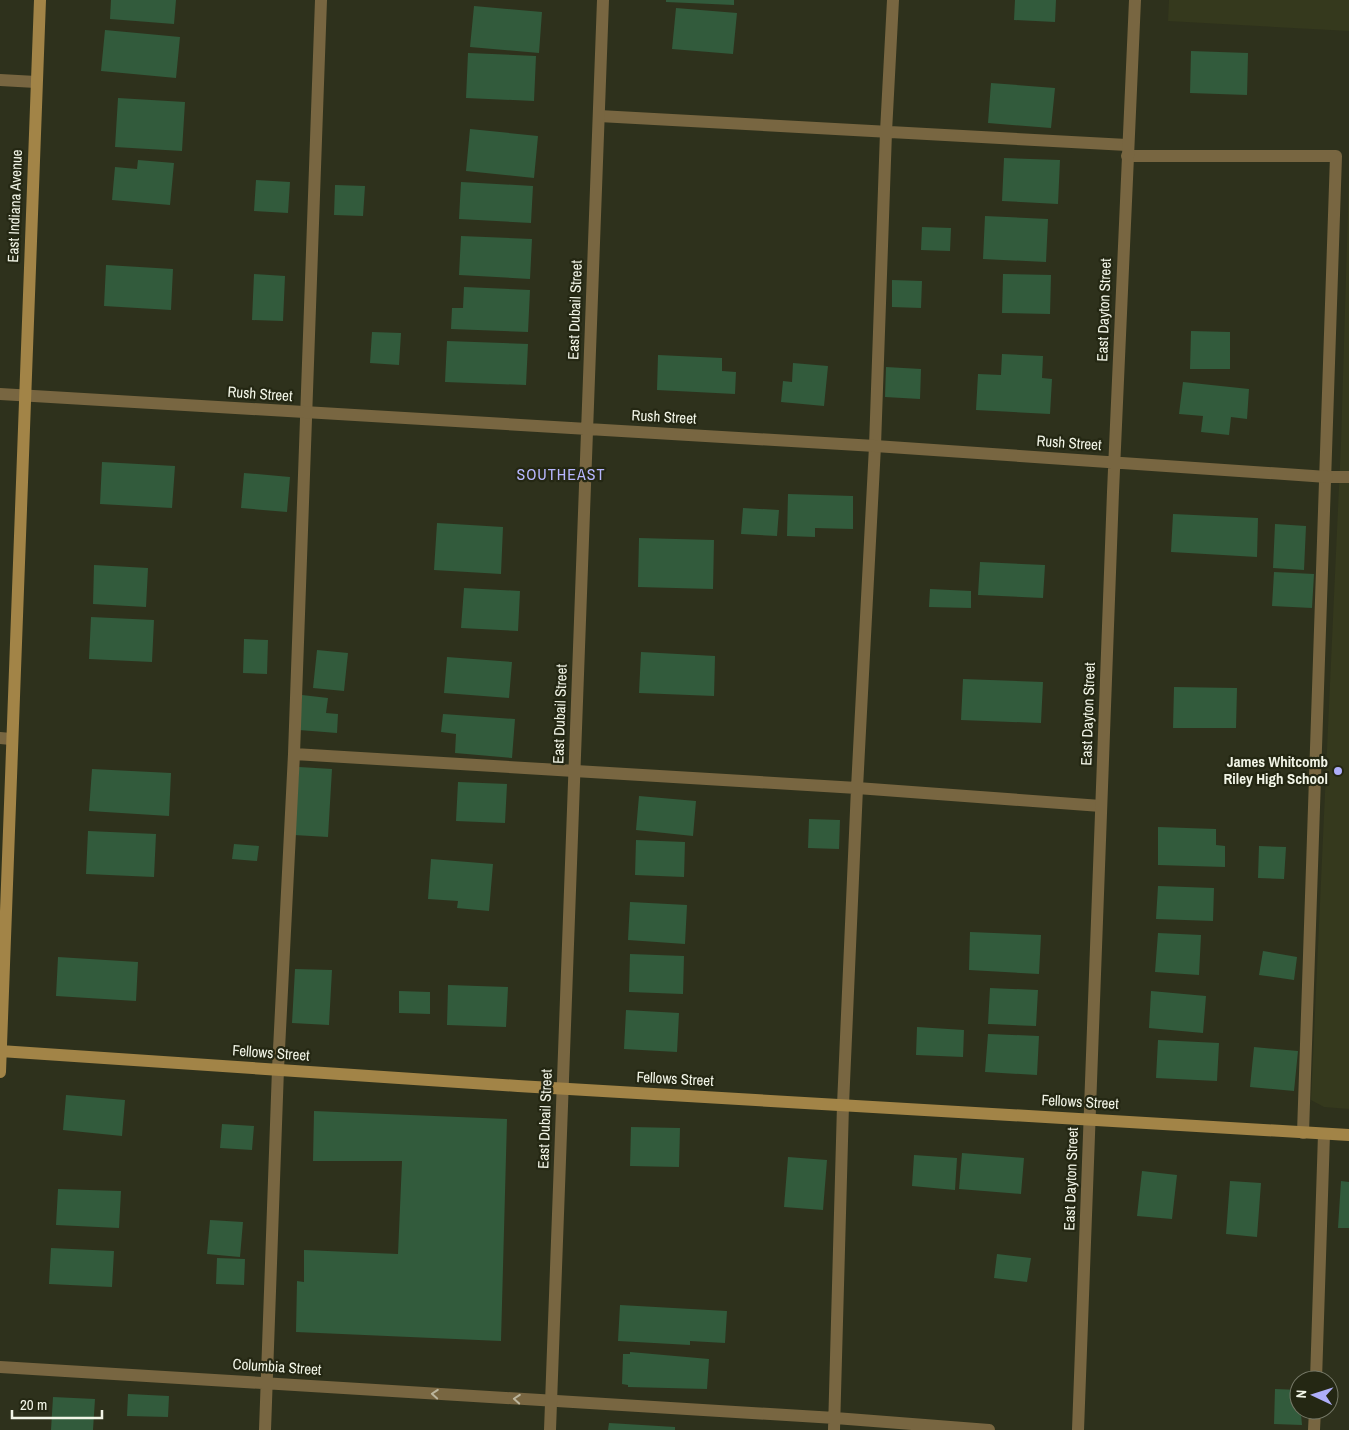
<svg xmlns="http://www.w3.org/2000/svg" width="1349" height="1430" viewBox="0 0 1349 1430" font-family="'Archivo Narrow',sans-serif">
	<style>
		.built { fill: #35391d }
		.building { fill: #325b3c }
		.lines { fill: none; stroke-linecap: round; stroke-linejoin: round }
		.lane { stroke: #786641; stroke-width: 12 }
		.street { stroke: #786641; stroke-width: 12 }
		.secondary { stroke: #a28447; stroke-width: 12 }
		.oneway { stroke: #bbb59c }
		.poi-dot { fill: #aeaefa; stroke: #242713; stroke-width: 2 }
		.labels { text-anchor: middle; stroke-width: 4.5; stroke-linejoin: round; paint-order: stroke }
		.street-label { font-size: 15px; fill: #f2f5e7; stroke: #242713 }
		.poi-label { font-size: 15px; font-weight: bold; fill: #f2f5e7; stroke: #242713; text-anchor: end }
		.neighbourhood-label { font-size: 16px; letter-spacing: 1px; fill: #b6b6fd; stroke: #242713 }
	</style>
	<rect width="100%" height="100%" fill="#2e311c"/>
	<!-- built -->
	<path class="built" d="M1169,0H1349V31L1168,21Z
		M1349,177V1109L1324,1107L1311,1100L1341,443Z"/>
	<!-- building -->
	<path class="building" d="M111,0H176L174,24L110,19Z
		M666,0H734V5L666,2Z
		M1015,0H1056L1055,22L1014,20Z
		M474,6L542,12L539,53L470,47Z
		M676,8L737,13L733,54L672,49Z
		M105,30L180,37L176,78L101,71Z
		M1191,51L1248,53L1247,95L1190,93Z
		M468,53L536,56L534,101L466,98Z
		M991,83L1055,88L1051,128L988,123Z
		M118,98L185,102L182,151L115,147Z
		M470,129L538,136L534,178L466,171Z
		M1004,158L1060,160L1058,204L1002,201Z
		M138,160L174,163L170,205L112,200L115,167L137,169Z
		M256,180L290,182L288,213L254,211Z
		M461,182L533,186L531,223L459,219Z
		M335,185L365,186L363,216L334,215Z
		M985,216L1048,219L1046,262L983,259Z
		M922,227L951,228L950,251L921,250Z
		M461,236L532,239L530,279L459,275Z
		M106,265L173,269L171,310L104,306Z
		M254,274L285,276L283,321L252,320Z
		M1003,274L1051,275L1050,314L1002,313Z
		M892,280L922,281L921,308L892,307Z
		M464,287L530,290L528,332L451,329L452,308H463Z
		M1191,331L1230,332V369H1190Z
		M372,332L401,333L399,365L370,363Z
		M447,341L528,344L526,385L445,382Z
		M1002,354L1043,356L1042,378L1052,379L1050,414L976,410L978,374L1001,375Z
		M658,355L722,358V371L736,372L735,394L657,390Z
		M793,363L828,366L824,406L781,402L783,381L792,382Z
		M886,367L921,369L920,399L885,397Z
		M1183,382L1249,389L1247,419L1231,417L1229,435L1201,432L1203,416L1179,414Z
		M102,462L175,466L172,508L100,504Z
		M244,473L290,477L287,512L241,508Z
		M788,494L853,496V529L815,528V537L787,536Z
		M743,508L779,510L777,536L741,534Z
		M1173,514L1258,518L1257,557L1171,552Z
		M437,523L503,527L501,574L434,570Z
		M1275,524L1306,526L1304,570L1273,568Z
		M639,538L714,540L713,589L638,587Z
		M980,562L1045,565L1043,598L978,595Z
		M94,565L148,568L146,607L93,604Z
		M1274,572L1314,574L1312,608L1272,606Z
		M464,588L520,591L518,631L461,628Z
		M930,589L971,591V608L929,607Z
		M91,617L154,620L152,662L89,659Z
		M244,639L268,640L267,674L243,673Z
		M317,650L348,653L344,691L313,688Z
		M641,652L715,656L714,696L639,693Z
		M447,657L512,662L509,698L444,693Z
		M963,679L1043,682L1041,723L961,720Z
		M1174,687L1237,688L1236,728H1173Z
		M302,695L328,698L326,713L338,714L337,733L299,730Z
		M443,714L515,719L512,758L455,753L456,734L441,732Z
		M299,767L332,769L328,837L294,835Z
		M92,769L171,773L169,816L89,811Z
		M458,782L507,784L505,823L456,821Z
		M639,796L696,801L693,836L636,830Z
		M809,819L840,820L839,849L808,848Z
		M1158,827L1216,829V845L1225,846V867L1158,865Z
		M88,831L156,834L154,877L86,874Z
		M636,840L685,842L684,877L635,875Z
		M234,844L259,846L257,861L232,859Z
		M1259,846L1286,847L1284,879L1258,878Z
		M431,859L493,864L489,911L457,908L458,901L428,899Z
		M1158,886L1214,888L1213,921L1156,919Z
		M630,902L687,905L685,944L628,940Z
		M970,932L1041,935L1039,974L969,970Z
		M1158,933L1201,935L1199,975L1155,972Z
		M1263,951L1297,957L1294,980L1259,975Z
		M630,954L684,956L683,994L629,992Z
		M58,957L138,962L136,1001L56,996Z
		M295,969L332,970L329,1025L292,1023Z
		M448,985L508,987L506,1027L447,1025Z
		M990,988L1038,990L1036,1026L988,1024Z
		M399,991L430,992V1014L399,1013Z
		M1151,991L1206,996L1203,1033L1149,1028Z
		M626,1010L679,1013L677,1052L624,1049Z
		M917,1027L964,1030L963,1057L916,1055Z
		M988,1034L1039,1036L1037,1075L985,1072Z
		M1158,1040L1219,1043L1217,1081L1156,1078Z
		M1254,1047L1298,1051L1294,1091L1250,1087Z
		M66,1095L125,1100L122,1136L63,1130Z
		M314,1111L507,1119L501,1341L296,1332L297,1281L304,1282V1250L398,1254L402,1161H313Z
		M222,1124L254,1126L252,1150L220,1148Z
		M631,1127L680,1128L679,1167L630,1166Z
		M962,1153L1024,1158L1021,1194L959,1189Z
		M914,1155L957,1158L955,1190L912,1186Z
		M788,1157L827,1160L823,1210L784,1207Z
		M1142,1171L1177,1175L1172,1219L1137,1216Z
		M1230,1181L1261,1183L1257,1237L1226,1234Z
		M1341,1181L1349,1182V1228H1338Z
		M58,1189L121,1191L119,1228L56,1225Z
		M210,1220L243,1222L240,1257L207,1254Z
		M51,1248L114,1251L112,1287L49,1284Z
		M997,1254L1031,1258L1027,1282L994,1278Z
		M217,1258L245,1259L244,1285L216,1284Z
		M620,1305L727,1311L725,1343L690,1341V1345L618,1341Z
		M630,1352L709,1359L707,1389L628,1387V1385L622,1384L623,1354H630Z
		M1275,1389L1299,1390L1302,1425L1274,1424Z
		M128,1394L169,1396L168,1417L127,1416Z
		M53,1397L95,1399L93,1430H51Z
		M609,1423L675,1427V1430H608Z"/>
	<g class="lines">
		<!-- lane -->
		<path class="lane" d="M0,80L36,82
			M599,116L1127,145
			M1127,156H1336L1303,1133
			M1327,477H1349
			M0,738L11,739
			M294,754L857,788L1101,806
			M0,1367L835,1418L989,1430
			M1316,1380L1324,1134
			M265,1430L278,1069L294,754L321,0
			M834,1430L843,1105L857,788L875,446L886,132L893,0
			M1314,1430L1315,1410"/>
		<!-- street -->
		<path class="street" d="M0,394L875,446L1327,477
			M550,1430L603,0
			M1078,1430L1113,492L1135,0"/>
		<!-- secondary -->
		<path class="secondary" d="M0,1051L518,1086L1349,1135
			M0,1072L40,0"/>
	</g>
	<!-- one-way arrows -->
	<defs><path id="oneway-chevron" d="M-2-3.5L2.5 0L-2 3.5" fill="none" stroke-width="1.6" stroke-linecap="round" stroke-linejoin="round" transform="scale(1.25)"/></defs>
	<g class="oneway">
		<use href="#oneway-chevron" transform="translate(435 1394) rotate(-176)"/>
		<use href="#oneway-chevron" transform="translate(517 1399) rotate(-176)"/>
	</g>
	<!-- markers -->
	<circle class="poi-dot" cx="1338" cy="771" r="5"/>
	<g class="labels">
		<!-- street labels -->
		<g class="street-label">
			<text transform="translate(15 206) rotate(-88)" y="5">East Indiana Avenue</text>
			<text transform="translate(575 310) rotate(-88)" y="5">East Dubail Street</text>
			<text transform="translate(1104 310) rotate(-88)" y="5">East Dayton Street</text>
			<text transform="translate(260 394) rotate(4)" y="5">Rush Street</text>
			<text transform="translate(664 417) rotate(3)" y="5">Rush Street</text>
			<text transform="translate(1069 443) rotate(4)" y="5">Rush Street</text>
			<text transform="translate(560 714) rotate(-88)" y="5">East Dubail Street</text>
			<text transform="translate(1088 714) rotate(-88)" y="5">East Dayton Street</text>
			<text transform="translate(271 1053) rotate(4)" y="5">Fellows Street</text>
			<text transform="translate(675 1079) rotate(3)" y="5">Fellows Street</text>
			<text transform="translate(1080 1102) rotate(3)" y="5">Fellows Street</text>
			<text transform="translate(545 1119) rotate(-88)" y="5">East Dubail Street</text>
			<text transform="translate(1071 1179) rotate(-88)" y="5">East Dayton Street</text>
			<text transform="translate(277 1367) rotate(4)" y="5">Columbia Street</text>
		</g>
		<!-- poi labels -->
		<g class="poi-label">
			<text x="1328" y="767">James Whitcomb<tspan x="1328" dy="17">Riley High School</tspan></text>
		</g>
		<!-- neighbourhood labels -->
		<g class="neighbourhood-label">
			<text x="561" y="480">SOUTHEAST</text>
		</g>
	</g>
	<!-- north arrow -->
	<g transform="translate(1314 1395) rotate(274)"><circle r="24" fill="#242713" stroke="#767968"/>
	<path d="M0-4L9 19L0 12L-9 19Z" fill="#aeaefa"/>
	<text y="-8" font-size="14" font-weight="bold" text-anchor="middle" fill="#f2f5e7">N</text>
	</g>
	<!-- scale -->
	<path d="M12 1410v8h90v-8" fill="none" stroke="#f2f5e7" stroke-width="2.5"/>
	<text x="20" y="1410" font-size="15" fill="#f2f5e7" stroke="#242713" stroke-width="4" paint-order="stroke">20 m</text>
</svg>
